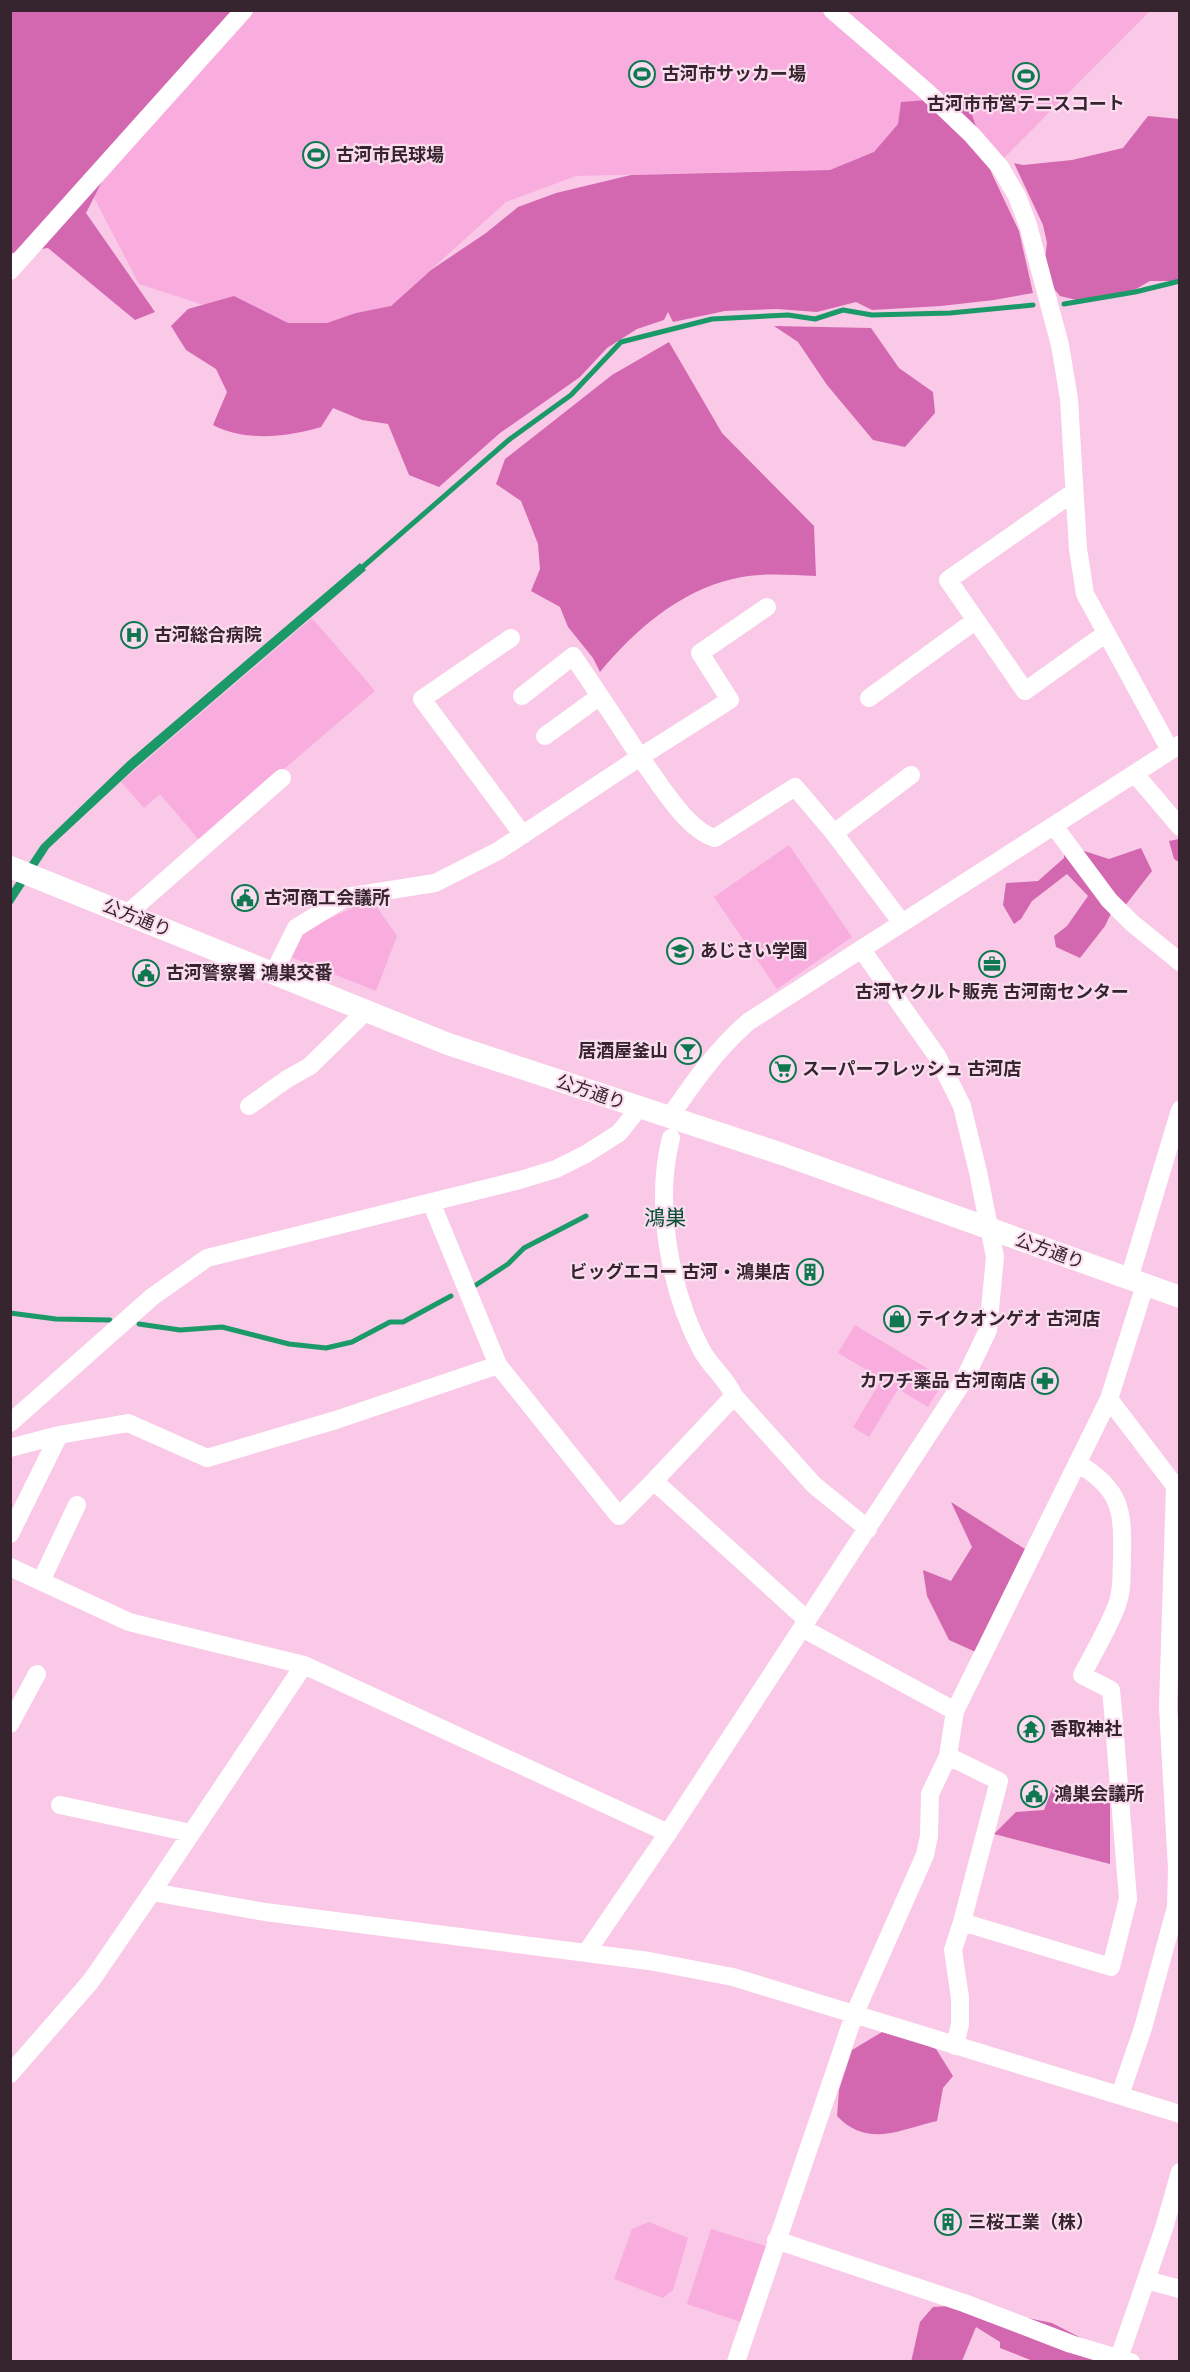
<svg xmlns="http://www.w3.org/2000/svg" width="1190" height="2372" viewBox="0 0 1190 2372" font-family="'PT Sans','Noto Sans JP',sans-serif">
	<style>
		.green { fill: #f9acde }
		.forest { fill: #d368b1 }
		.water { fill: #1b9968 }
		.lines { fill: none; stroke-linecap: round; stroke-linejoin: round }
		.stream { stroke: #1b9968; stroke-width: 5 }
		.minor { stroke: #fff; stroke-width: 18 }
		.tertiary { stroke: #fff; stroke-width: 22 }
		.labels { text-anchor: middle; stroke-width: 4.5; stroke-linejoin: round; paint-order: stroke }
		.poi-label { font-size: 18px; font-weight: bold; fill: #36242f; stroke: #faddef; text-anchor: start }
		.street-label { font-size: 18px; fill: #36242f; stroke: #faddef }
		.quarter-label { font-size: 21px; fill: #064d32; stroke: #faddef }
	</style>
	<rect width="100%" height="100%" fill="#f9c9e7"/>
	<!-- green -->
	<path class="green" d="M244,11H1150L996,166L576,176L506,202L342,350L139,284L88,186Z
		M312,618L375,691L200,841L160,794L144,808L121,782Z
		M789,845L852,937L777,989L714,897Z
		M371,899L397,936L376,991L291,957L301,932Z
		M855,1325L945,1379L928,1407L898,1389L869,1437L853,1427L882,1379L838,1353Z
		M649,2222L688,2238L673,2290L663,2298L614,2279L632,2229Z
		M711,2229L766,2246L741,2322L687,2304Z"/>
	<!-- forest -->
	<path class="forest" d="M10,11H248L116,154L86,213L155,312L135,320L48,248L11,253Z
		M966,97L992,174L1019,231L1033,293L994,300L941,306L872,310L856,302L817,312L777,309L725,311L673,322L668,312L664,320L637,329L607,348L580,377L500,433L439,487L409,475L388,424L362,420L333,408L321,427C287,437 245,442 213,425L227,392L216,369L186,350L171,326L188,309L234,296L288,323H327L356,313L391,306L431,270L486,233L518,207L556,193L631,175L830,170L874,152L898,124L901,102Z
		M1148,116L1179,119V281H1150L1129,293L1081,301L1060,296L1048,282L1045,258L1047,243L1043,225L1014,163L1023,165L1072,160L1123,148Z
		M774,326L871,328L899,368L933,392L935,413L905,447L873,440L827,385L798,342Z
		M669,342L722,433L814,526L816,576C788,575 760,572 733,579C679,591 634,631 600,672L593,658L568,627L560,607L531,591L540,569L538,544L521,501L496,484L505,459L612,375Z
		M1179,839H1180L1179,862L1174,859L1169,841Z
		M1141,848L1152,871L1124,907L1081,850L1109,859Z
		M1065,849L1117,901L1105,926L1080,958L1056,947L1054,936L1067,926L1088,896L1067,874L1032,901L1021,919L1014,924L1003,905L1006,883L1038,881L1064,858Z
		M951,1502L1028,1551L978,1653L949,1640L927,1596L923,1570L951,1581L972,1547Z
		M1053,1787L1110,1788V1864L994,1834L1016,1812L1044,1810Z
		M882,2032L912,2039L936,2049L953,2076L943,2088L937,2121C898,2130 868,2148 837,2116L839,2090L852,2050Z
		M984,2304L1018,2316L1052,2323L1089,2342L1118,2361H1033L1000,2348V2342L976,2327L962,2361L911,2362L920,2322L933,2307Z"/>
	<!-- water -->
	<path class="water" d="M360,563L366,570L134,769L49,848L11,906V890L41,845L128,761Z"/>
	<g class="lines">
		<!-- stream -->
		<path class="stream" d="M1064,304L1135,292L1180,281
			M358,571L510,439L571,395L621,342L712,319L788,315L815,319L843,310L872,315L950,313L1033,305
			M476,1285L508,1264L524,1248L586,1216
			M10,1313L56,1319L110,1320
			M139,1324L180,1330L222,1327L289,1344L326,1348L352,1342L390,1322H403L451,1296"/>
		<!-- minor -->
		<path class="minor" d="M832,10L926,91L972,135L1000,167L1017,196L1028,225L1060,345L1069,399L1078,549L1085,594L1170,750
			M10,271L244,10
			M1074,492L948,580L1025,691L1105,634
			M511,638L422,699L523,835
			M522,696L573,656L600,696
			M869,698L976,620
			M545,736L600,696L640,757L730,700L700,653L767,607
			M1135,774L1180,827
			M1054,826L1109,900L1132,923L1180,962
			M834,833L911,775
			M127,914L282,778
			M273,974L296,928L346,897L435,883L498,851L640,757C658,781 686,830 715,838L795,787L834,833L902,923
			M249,1106L287,1079L310,1066L366,1011
			M669,1118C693,1083 716,1050 748,1022L1179,745
			M671,1138C654,1204 670,1291 702,1351C711,1367 727,1379 734,1396
			M431,1202L498,1365L619,1516L654,1481
			M1129,1279L1180,1110
			M1109,1399L1175,1486L1168,1707L1177,1869L1176,1907L1143,2028L1120,2095
			M10,1423L152,1297L207,1258L520,1180L556,1169L586,1154L619,1133L639,1108
			M59,1435L128,1423L207,1458L336,1420L498,1365
			M10,1448L59,1435L10,1534
			M10,1567L129,1622L304,1665L668,1833
			M41,1581L77,1505
			M807,1620L654,1481L734,1396L814,1485L868,1529
			M802,1628L955,1711
			M10,1724L37,1674
			M948,1756L999,1781L962,1922L1111,1967L1128,1899L1113,1711L1111,1690L1082,1675C1094,1652 1108,1629 1117,1605C1123,1590 1121,1574 1122,1559C1123,1511 1122,1489 1077,1463
			M60,1805L191,1833
			M152,1892L304,1665
			M586,1953L668,1833L964,1380L988,1330L995,1257L978,1172L962,1106L937,1056L862,950
			M955,2046L960,2024V1998L953,1950L962,1922
			M10,2074L91,1981L152,1892L265,1912L649,1961L733,1977L1180,2114
			M776,2240L964,2303L1071,2344L1131,2362
			M1146,2280L1180,2289
			M1119,2358L1164,2228L1180,2172
			M736,2362L854,2015L925,1855L929,1836L930,1794L948,1756L955,1711L1109,1399L1145,1285"/>
		<!-- tertiary -->
		<path class="tertiary" d="M10,867L448,1044L782,1154L1180,1297"/>
	</g>
	<!-- icons -->
	<defs>
		<symbol id="stadium-ring" viewBox="-11 -11 22 22"><circle r="9.5" fill="#faddef" stroke="#107851" stroke-width="1.5"/><path d="M0-5a6.5 5 0 1 0 0 10a6.5 5 0 1 0 0-10ZM-3.5-1.8h7v3.6h-7Z" fill="#107851"/></symbol>
		<symbol id="hospital-ring" viewBox="-11 -11 22 22"><circle r="9.5" fill="#faddef" stroke="#107851" stroke-width="1.5"/><path d="M-5-5h3v3.5h4V-5h3V5h-3V1.5h-4V5h-3Z" fill="#107851"/></symbol>
		<symbol id="civic-ring" viewBox="-11 -11 22 22"><circle r="9.5" fill="#faddef" stroke="#107851" stroke-width="1.5"/><path d="M-.6-6.5H3V-4.5H.6V-3L4-1V1h2V6H-6V1h2V-1L-.6-3ZM-1.2 2.5V6h2.4V2.5Z" fill="#107851"/></symbol>
		<symbol id="school-ring" viewBox="-11 -11 22 22"><circle r="9.5" fill="#faddef" stroke="#107851" stroke-width="1.5"/><path d="M0-5L7-2L0 1L-7-2ZM-4 1L0 2.5L4 1V4Q0 6-4 4Z" fill="#107851"/></symbol>
		<symbol id="office-ring" viewBox="-11 -11 22 22"><circle r="9.5" fill="#faddef" stroke="#107851" stroke-width="1.5"/><path d="M-6-3h4V-5.5h4V-3h4V5H-6ZM-1-4.5V-3h2v-1.5ZM-6 0V1H6V0Z" fill="#107851"/></symbol>
		<symbol id="bar-ring" viewBox="-11 -11 22 22"><circle r="9.5" fill="#faddef" stroke="#107851" stroke-width="1.5"/><path d="M-6-5H6L.8 .8V4.5H3.5V6h-7V4.5H-.8V.8Z" fill="#107851"/></symbol>
		<symbol id="supermarket-ring" viewBox="-11 -11 22 22"><circle r="9.5" fill="#faddef" stroke="#107851" stroke-width="1.5"/><path d="M-6-5.5h2.5l.6 2H6L4.5 2H-2.5L-4.4-4H-6ZM-1.5 3.2a1.3 1.3 0 1 0 .1 0ZM3 3.2a1.3 1.3 0 1 0 .1 0Z" fill="#107851"/></symbol>
		<symbol id="building-ring" viewBox="-11 -11 22 22"><circle r="9.5" fill="#faddef" stroke="#107851" stroke-width="1.5"/><path d="M-4-6H4V6H1V3H-1V6H-4ZM-2.5-4.3h1.7v1.8h-1.7ZM.8-4.3h1.7v1.8H.8ZM-2.5-1h1.7V.8h-1.7ZM.8-1h1.7V.8H.8Z" fill="#107851"/></symbol>
		<symbol id="shop-ring" viewBox="-11 -11 22 22"><circle r="9.5" fill="#faddef" stroke="#107851" stroke-width="1.5"/><path d="M-5-2.5h2.3a2.7 3.5 0 0 1 5.4 0H5L5.5 6h-11ZM-1.5-2.5h3a1.5 2.3 0 0 0-3 0Z" fill="#107851"/></symbol>
		<symbol id="pharmacy-ring" viewBox="-11 -11 22 22"><circle r="9.5" fill="#faddef" stroke="#107851" stroke-width="1.5"/><path d="M-2-6h4v4h4v4h-4v4h-4v-4h-4v-4h4Z" fill="#107851"/></symbol>
		<symbol id="temple-ring" viewBox="-11 -11 22 22"><circle r="9.5" fill="#faddef" stroke="#107851" stroke-width="1.5"/><path d="M0-6L5-2H3V0L6.5 2.5H4V6H1.5V3h-3V6H-4V2.5H-6.5L-3 0V-2H-5Z" fill="#107851"/></symbol>
	</defs>
	<g fill-rule="evenodd">
		<use href="#stadium-ring" x="627" y="59" width="30" height="30"/>
		<use href="#stadium-ring" x="1011" y="61" width="30" height="30"/>
		<use href="#stadium-ring" x="301" y="140" width="30" height="30"/>
		<use href="#hospital-ring" x="119" y="620" width="30" height="30"/>
		<use href="#civic-ring" x="230" y="883" width="30" height="30"/>
		<use href="#school-ring" x="665" y="936" width="30" height="30"/>
		<use href="#office-ring" x="977" y="949" width="30" height="30"/>
		<use href="#civic-ring" x="131" y="958" width="30" height="30"/>
		<use href="#bar-ring" x="673" y="1036" width="30" height="30"/>
		<use href="#supermarket-ring" x="768" y="1054" width="30" height="30"/>
		<use href="#building-ring" x="795" y="1257" width="30" height="30"/>
		<use href="#shop-ring" x="882" y="1304" width="30" height="30"/>
		<use href="#pharmacy-ring" x="1030" y="1366" width="30" height="30"/>
		<use href="#temple-ring" x="1016" y="1714" width="30" height="30"/>
		<use href="#civic-ring" x="1019" y="1779" width="30" height="30"/>
		<use href="#building-ring" x="933" y="2207" width="30" height="30"/>
	</g>
	<g class="labels">
		<!-- poi labels -->
		<g class="poi-label">
			<text x="662" y="80">古河市サッカー場</text>
			<text x="1026" y="110" text-anchor="middle">古河市市営テニスコート</text>
			<text x="336" y="161">古河市民球場</text>
			<text x="154" y="641">古河総合病院</text>
			<text x="264" y="904">古河商工会議所</text>
			<text x="700" y="957">あじさい学園</text>
			<text x="166" y="979">古河警察署 鴻巣交番</text>
			<text x="992" y="998" text-anchor="middle">古河ヤクルト販売 古河南センター</text>
			<text x="668" y="1057" text-anchor="end">居酒屋釜山</text>
			<text x="802" y="1075">スーパーフレッシュ 古河店</text>
			<text x="790" y="1278" text-anchor="end">ビッグエコー 古河・鴻巣店</text>
			<text x="916" y="1325">テイクオンゲオ 古河店</text>
			<text x="1026" y="1387" text-anchor="end">カワチ薬品 古河南店</text>
			<text x="1050" y="1735">香取神社</text>
			<text x="1054" y="1800">鴻巣会議所</text>
			<text x="968" y="2228">三桜工業（株）</text>
		</g>
		<!-- street labels -->
		<g class="street-label">
			<text transform="translate(137 918) rotate(22)" y="6">公方通り</text>
			<text transform="translate(591 1092) rotate(19)" y="6">公方通り</text>
			<text transform="translate(1050 1251) rotate(20)" y="6">公方通り</text>
		</g>
		<!-- quarter labels -->
		<g class="quarter-label">
			<text x="665" y="1225">鴻巣</text>
		</g>
	</g>
	<!-- border -->
	<rect width="1190" height="2372" fill="none" stroke="#36242f" stroke-width="24"/>
</svg>
